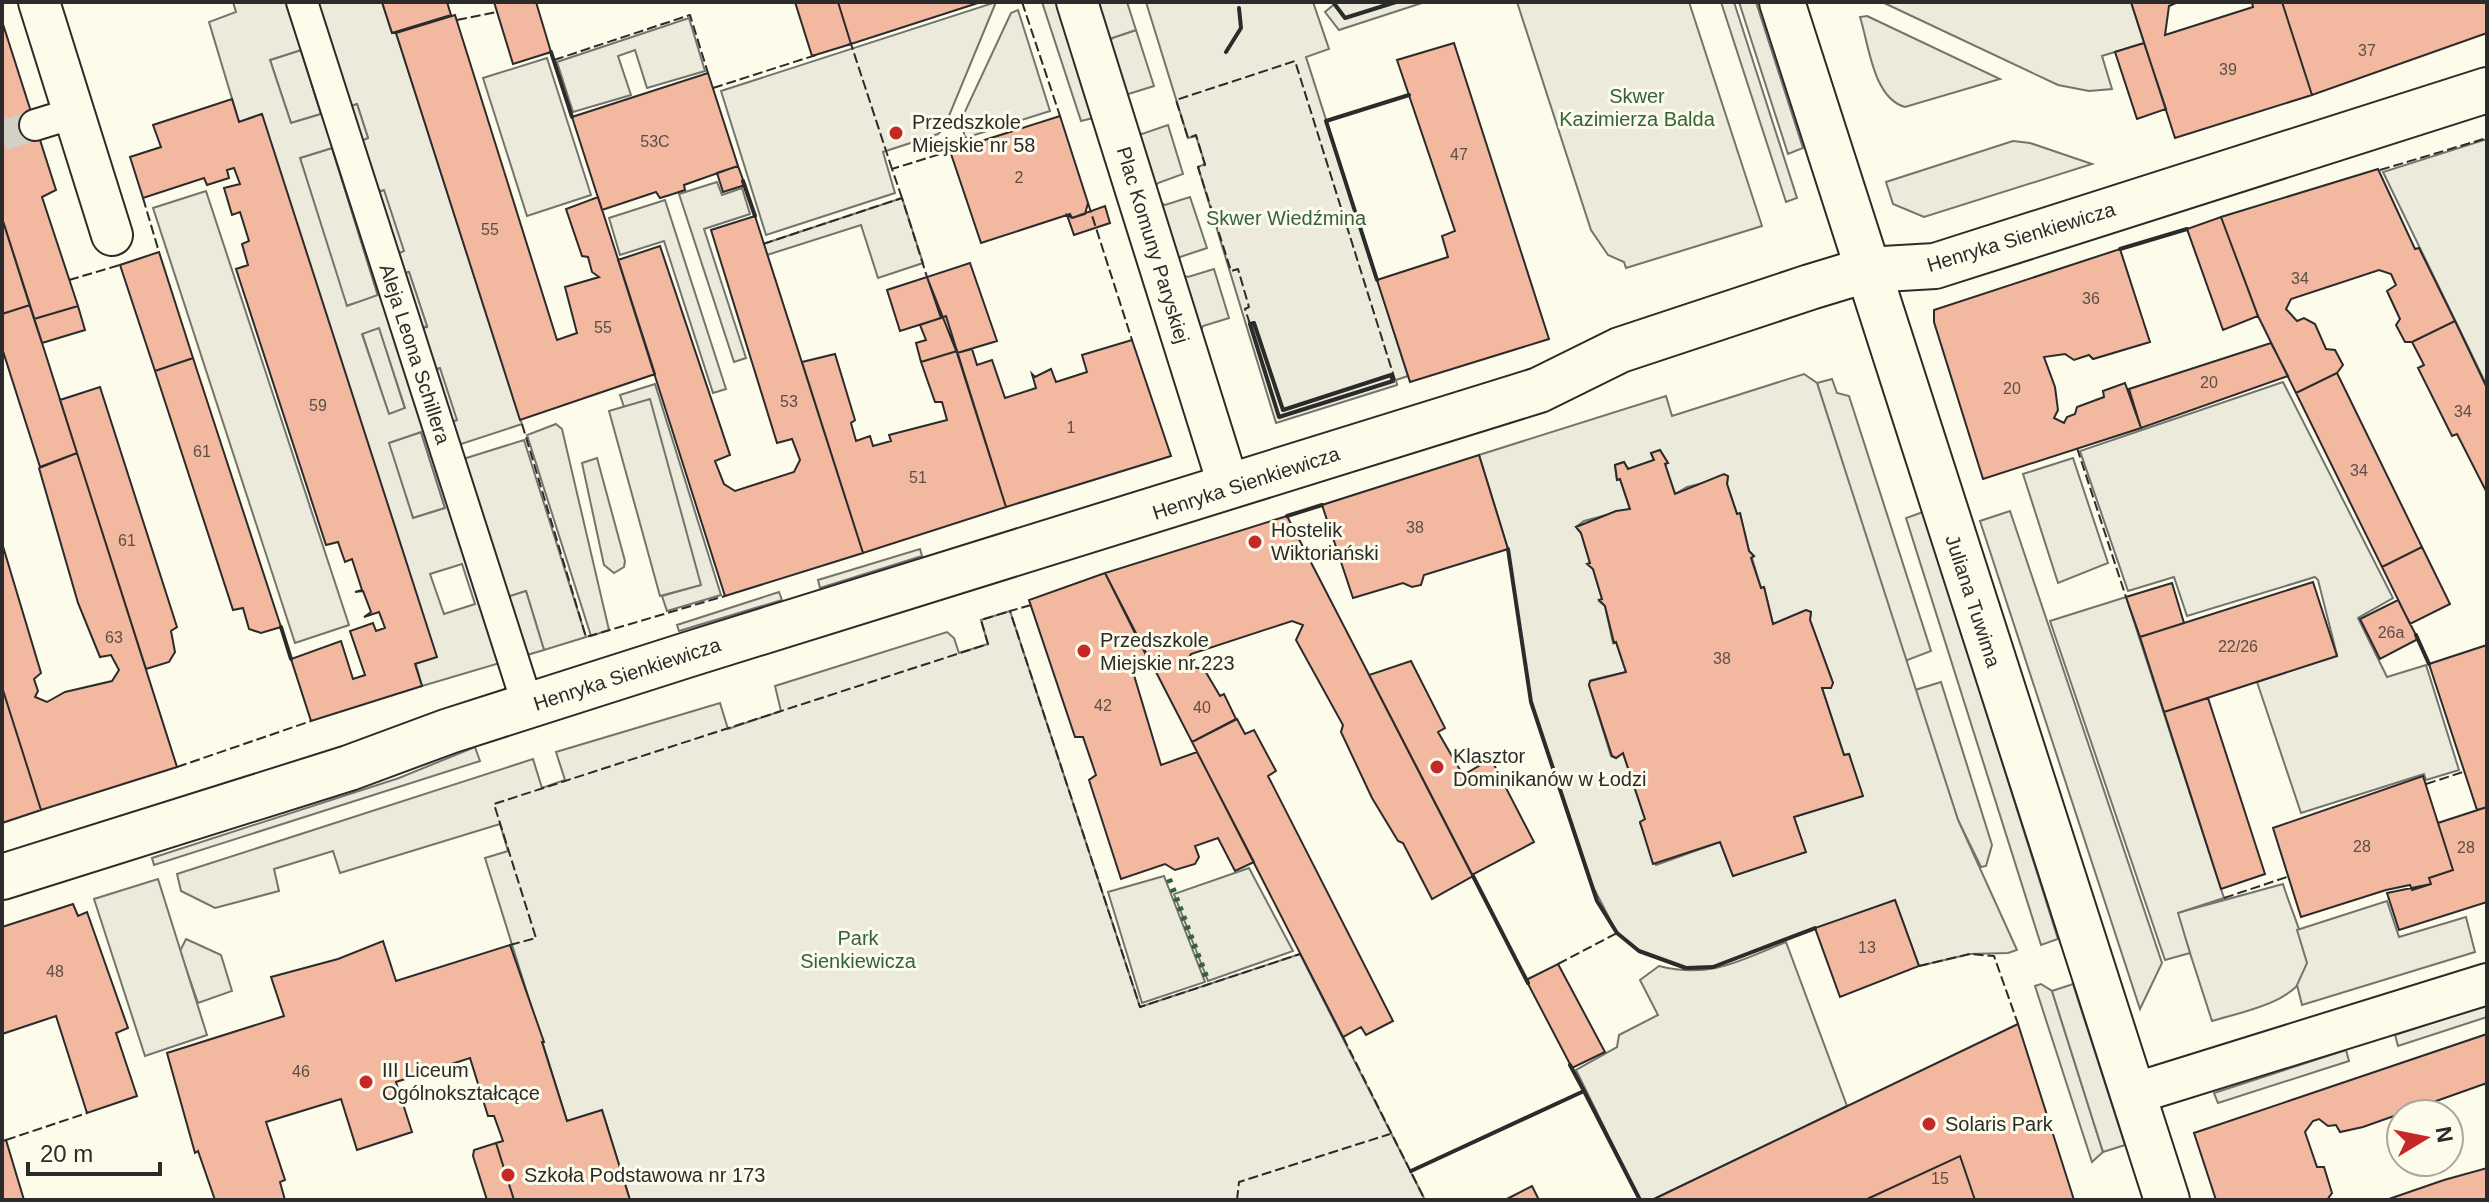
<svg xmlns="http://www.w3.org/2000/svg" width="2489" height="1202" viewBox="0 0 2489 1202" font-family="Helvetica,sans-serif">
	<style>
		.green { fill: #ecebdb; stroke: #74746e; stroke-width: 2 }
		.parking { fill: #eceadb; stroke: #74746e; stroke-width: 2; fill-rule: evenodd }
		.building { fill: #f2b8a0; stroke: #2b2b2b; stroke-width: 2 }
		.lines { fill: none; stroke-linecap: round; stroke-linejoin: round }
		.pedestrian-tunnel { stroke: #d3d1c4; stroke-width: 30; stroke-dasharray: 30 15; stroke-linecap: butt }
		.pedestrian-casing { stroke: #2b2b2b; stroke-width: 34 }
		.minor-casing { stroke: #2b2b2b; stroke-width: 44 }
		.tertiary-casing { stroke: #2b2b2b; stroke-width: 48 }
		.pedestrian { stroke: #fdfbea; stroke-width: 30 }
		.minor { stroke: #fdfbea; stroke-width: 40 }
		.tertiary { stroke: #fdfbea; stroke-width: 44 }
		.hedge { stroke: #34623c; stroke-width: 6; stroke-dasharray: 4 6; stroke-linecap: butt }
		.fence { stroke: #2b2b2b; stroke-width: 2; stroke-dasharray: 10 4; stroke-linecap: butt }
		.wall { stroke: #2b2b2b; stroke-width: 4 }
		.poi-dot { fill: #c62828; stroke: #fdfbea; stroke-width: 3 }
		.labels { text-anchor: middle; stroke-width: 6; stroke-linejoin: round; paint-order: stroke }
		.number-label { font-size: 16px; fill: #5d4e48 }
		.park-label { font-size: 20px; fill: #34623c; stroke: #fdfbea }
		.poi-label { font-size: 20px; fill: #2b2b2b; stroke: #fdfbea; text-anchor: start }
		.street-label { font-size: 20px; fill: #2b2b2b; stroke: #fdfbea }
	</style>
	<rect width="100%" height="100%" fill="#fdfbea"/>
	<!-- green -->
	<path class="green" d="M315,2H382L392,33H396L522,424L455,446L419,329L427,327L409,272L401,275L360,141L368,138L357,104L348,107Z
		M996,2L944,128L938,134L883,152L895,193L766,235L721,91Z
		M1042,2H1056L1093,118L1081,121Z
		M1146,2H1313L1329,49L1306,57L1408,376L1396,380L1397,385L1276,423L1198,167L1205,164L1196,136L1188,138Z
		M1337,2H1425L1339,30L1325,12Z
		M1517,2H1689L1762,226L1626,268L1624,262L1608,255L1591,230Z
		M1721,2H1734L1797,198L1786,202Z
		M1882,2H2131L2144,43L2102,56L2112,89L2089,91L2058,85Z
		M1018,10L1050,111L965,138L961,120L1011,13Z
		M1867,16L2000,79L1905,107C1873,98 1869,45 1860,17Z
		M689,18L705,71L647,88L635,50L618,56L631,95L573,112L557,62Z
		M1136,30L1154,86L1122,96L1107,47L1112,38Z
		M301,50L321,114L291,123L270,60Z
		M2013,141L2030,143L2092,164L1924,217L1893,204L1886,182Z
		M332,148L378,296L346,306L300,158Z
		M717,182L722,195L742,188L750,214L704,229L746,358L734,362L679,194Z
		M902,198L923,263L878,278L861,225L767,255L763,244Z
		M665,200L726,389L713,393L664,241L620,255L609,218Z
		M379,327L405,409L389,415L362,333Z
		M1832,379L1837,393L1849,396L1931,651L1905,661L1817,383Z
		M655,384L721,595L667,611L662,596L700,585L649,400L624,407L620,395Z
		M556,424L562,429L609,630L591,636L527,435Z
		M421,432L445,508L413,518L388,443Z
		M524,440L586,637L544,650L526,591L504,598L460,460Z
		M597,458L625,561L624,567L614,573L604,565L582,463Z
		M2073,458L2108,563L2058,583L2023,474Z
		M920,549L922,556L820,588L818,580Z
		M779,592L782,600L679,631L677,625Z
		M1010,611L1140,1007L1300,954L1425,1200H630L602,1110L567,1121L485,858L508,851L500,824L340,873L333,851L274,869L279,891L215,908L181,891L177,874L533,759L542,788L565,780L556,752L720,703L728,729L781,711L775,686L947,632L954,638L959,653L988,644L981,620Z
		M1941,682L1992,845L1986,866L1981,867L1958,820L1915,690Z
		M475,747L480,761L154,865L152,858L399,778Z
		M1249,868L1293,951L1208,981L1174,894Z
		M2283,884C2289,905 2306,941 2307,962C2308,1001 2240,1012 2212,1021L2177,913Z
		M186,939L221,955L232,991L198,1003L180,951Z
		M1786,942L1847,1106L1652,1200H1640L1576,1070L1617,1047L1619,1035L1658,1015L1640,980L1659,966C1710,979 1739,961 1786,942Z
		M2041,984L2052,991L2103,1152L2092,1162L2035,986Z
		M2487,1005V1017L2398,1046L2395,1035Z
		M2346,1050L2349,1061L2218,1103L2214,1093Z"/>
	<!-- parking -->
	<path class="parking" d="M233,2H315L349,107L357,104L368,138L361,141L377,192L384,190L404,251L395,255L401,274L409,272L427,326L420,329L433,370L440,368L457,420L448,423L504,598L526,591L544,650L422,686L261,114L239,122L209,22L236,12ZM301,50L321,114L291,123L270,60ZM332,148L378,295L347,306L300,158ZM379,328L405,408L389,414L362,334ZM421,432L445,508L413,518L389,443ZM462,564L475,604L444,614L430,574Z
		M1092,2H1127L1136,30L1112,38L1107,47Z
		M1739,2H1756L1803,148L1788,154Z
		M547,58L591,195L527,216L483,78Z
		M1168,125L1183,174L1158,183L1153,190L1133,130L1142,134Z
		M2487,139V386L2383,172Z
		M206,191L349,625L295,643L153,208Z
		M1190,197L1207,248L1180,257L1177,264L1156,201L1165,205Z
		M1214,269L1229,318L1203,326L1199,336L1179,274L1188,277Z
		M1804,374L1817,383L1958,820L2017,950L2008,953L1970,954L1919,966L1895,900L1713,967L1686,968L1639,951L1617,933L1589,879L1531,702L1508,549L1479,455L1666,396L1672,416ZM1660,450L1668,463L1665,464L1675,494L1687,487L1728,477L1727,484L1737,514H1740L1749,551L1754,556L1752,558L1761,588L1764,587L1773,624L1806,610L1811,612L1810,620L1833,683L1830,688H1822L1844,755L1849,754L1860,796L1794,817L1805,852L1733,876L1720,842L1656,865L1640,823L1645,819L1623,753L1616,758L1611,756L1589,685L1591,680L1626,672L1616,642L1613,643L1605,606L1599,601L1602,599L1593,569L1588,564L1590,563L1581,533L1576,527L1584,521L1630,509L1620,479L1617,480L1615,465L1624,462L1628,469L1654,460L1651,453Z
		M2283,382L2393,598L2358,618L2387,677L2426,665L2459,770L2426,780L2424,774L2301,813L2257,682L2337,655L2318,580L2315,577L2187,616L2174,577L2128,591L2080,451Z
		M650,399L701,585L660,596L609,411Z
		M2010,511L2162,963L2140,1009L1980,521Z
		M1923,512L2058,939L2041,945L1906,518Z
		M2126,597L2224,898L2178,913L2190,953L2165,960L2050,621Z
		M1164,876L1205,982L1142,1003L1108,892Z
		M158,879L207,1035L145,1056L94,899Z
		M2387,901L2399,937L2466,917L2475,952L2302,1005L2297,985L2307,963L2297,930Z
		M2073,984L2125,1145L2103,1152L2052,991Z"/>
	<!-- building -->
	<path class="building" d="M382,2H447L451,15L392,33Z
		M494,2H536L551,52L513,64Z
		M795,2H838L851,44L812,56Z
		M838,2H981L851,44Z
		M2131,2H2178L2169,6L2165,35L2253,7L2252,2H2282L2312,95L2175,138Z
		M2282,2H2487V33L2312,95Z
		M455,15L557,340L577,333L565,287L599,277L592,272L588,257L582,256L566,209L598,197L655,374L520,420L396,33Z
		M2,21L56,190L42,197L78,306L34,319L2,218Z
		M1454,43L1549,339L1410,382L1377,280L1448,257L1442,236L1455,231L1397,60Z
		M2144,43L2166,109L2137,119L2115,52Z
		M708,73L738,166L684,185L685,190L673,194L660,198L656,192L602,210L572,117Z
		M232,99L239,122L262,114L437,657L415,664L422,686L311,721L291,659L341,641L353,679L365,675L350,631L373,623L376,631L385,628L379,612L364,617L371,612L363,591L355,592L362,590L352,559L345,562L338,542L326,545L236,269L248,265L242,244L249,241L240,212L232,215L224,188L240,184L234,168L227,170L229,178L207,185L204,178L143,198L130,157L161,147L153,125Z
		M1060,116L1088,203L1085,214L1072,218L1070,214L981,243L950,151Z
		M738,166L745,185L723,192L717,173Z
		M2378,169L2415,249L2419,248L2455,321L2412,342H2405L2396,325L2400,319L2387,291L2396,285L2391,274L2379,270L2291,299L2286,309L2297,321L2304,318L2315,324L2326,349L2335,350L2343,365L2337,373L2296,393L2258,316L2221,217Z
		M1105,206L1110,223L1074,235L1067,215L1072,218Z
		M755,216L863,553L725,596L618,260L660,246L730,455L715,461L724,484L735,491L794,472L800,460L792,439L777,443L711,230Z
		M2221,217L2258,316L2223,330L2187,229Z
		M4,224L30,305L2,314V225Z
		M2120,249L2150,342L2093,359L2089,355L2074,360L2065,354L2044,357L2055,387L2058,410L2054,418L2064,423L2067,417L2075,414L2077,407L2104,397L2103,391L2125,383L2141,428L1983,479L1934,322V310Z
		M159,252L193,358L155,371L120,265Z
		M970,263L997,341L957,353L927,277Z
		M927,277L941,318L900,331L887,290Z
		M30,305L77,453L40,467L2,348V314Z
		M78,306L85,330L42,343L34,319Z
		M946,316L957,351L921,362L916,343L926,340L920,325Z
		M2455,321L2487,388V493L2457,434L2452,436L2418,368L2424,365L2412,342Z
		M1132,340L1171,456L1006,507L957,353L972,349L977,365L992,360L1005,398L1036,388L1032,374L1035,377L1051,369L1056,382L1087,372L1082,355Z
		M2271,343L2288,376L2141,428L2129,389Z
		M957,351L1006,507L863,553L802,362L835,354L855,420L851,423L856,441L870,436L873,446L891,441L889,435L947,420L942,402H935L921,362Z
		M193,358L281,627L261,633L249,629L243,608L233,610L155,371Z
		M2337,373L2422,547L2382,567L2296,393Z
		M100,387L177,627L171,631L175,652L169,662L146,669L60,400Z
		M1660,450L1668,463L1665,464L1675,494L1724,474L1728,476L1727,484L1737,514L1740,513L1749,551L1754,556L1751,558L1761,588L1764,587L1773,624L1806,610L1811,612L1810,620L1833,683L1831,688H1822L1844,755L1849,754L1863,796L1794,817L1806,852L1733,876L1720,842L1653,864L1640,822L1645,819L1623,753L1616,758L1612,756L1589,685L1590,681L1626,672L1616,642L1614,643L1605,606L1599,600L1602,599L1593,569L1587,564L1590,563L1581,533L1576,527L1616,511L1630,509L1620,479L1617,480L1615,465L1624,462L1628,469L1654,460L1651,453Z
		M77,453L177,767L41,810L2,687V543L41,673L34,679L38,691L35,697L47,702L65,692L112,681L119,670L111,655L100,657L78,603L39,468Z
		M1479,455L1508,549L1424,575L1421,585L1412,587L1403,583L1353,598L1322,505Z
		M1287,516L1473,876L1432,899L1403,843L1398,841L1372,798L1341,732L1343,725L1296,640L1303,625L1292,621L1191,654L1185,666L1204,669L1220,696L1224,694L1236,719L1192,742L1105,573Z
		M2422,547L2450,604L2410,624L2382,567Z
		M1105,573L1152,667L1133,672L1161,765L1197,752L1254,862L1235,871L1218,838L1195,846L1199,857L1195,864L1175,870L1165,864L1121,879L1089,780L1096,775L1083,737H1075L1029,600Z
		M2313,582L2337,656L2164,712L2140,637Z
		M2172,583L2184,623L2140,637L2126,597Z
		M2398,600L2418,639L2380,659L2360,619Z
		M2487,645V807L2477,810L2429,664Z
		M1411,661L1445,728L1438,732L1463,775L1491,759L1534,842L1472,875L1369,675Z
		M2,687L41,810L2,823Z
		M2208,698L2265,874L2221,889L2164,712Z
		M1237,719L1245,734L1254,730L1276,771L1268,776L1393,1021L1366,1035L1361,1027L1343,1037L1192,742Z
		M2423,776L2453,870L2429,878L2431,884L2412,890L2410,885L2386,890L2301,917L2273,828Z
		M2487,807V902L2399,930L2387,893L2431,884L2429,878L2453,870L2438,823Z
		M1895,900L1919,966L1840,997L1815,928Z
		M73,904L78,916L87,912L128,1028L116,1033L137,1096L87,1113L56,1016L2,1034V927Z
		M383,941L396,981L510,945L544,1042H542L567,1121L602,1110L630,1200H514L496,1143L503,1141L494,1116H488L470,1058L396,1082L412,1132L357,1150L341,1099L266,1122L285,1180L280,1182L285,1200H215L198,1151L195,1153L167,1053L284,1016L271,977L338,959Z
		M1558,964L1605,1052L1572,1068L1526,980Z
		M2018,1024L2074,1200H1975L1960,1156L1865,1200H1652Z
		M2487,1034V1083L2363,1127L2340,1132L2336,1125L2328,1126L2319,1119L2313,1121L2305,1132L2317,1167H2324L2332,1193L2327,1200H2216L2194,1133Z
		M6,1140L24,1200H2V1141Z
		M496,1143L514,1200H487L473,1156L474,1150Z
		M1960,1156L1975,1200H1865Z
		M2487,1168V1200H2386L2444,1180Z
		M1532,1186L1539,1200H1505Z"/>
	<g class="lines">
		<!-- pedestrian-tunnel -->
		<path class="pedestrian-tunnel" d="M2,136L35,125"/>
		<defs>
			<path id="pedestrian" d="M302,2L528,706
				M35,125L74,113"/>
			<path id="minor" d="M39,2L112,235
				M1077,2L1229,487
				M2133,1094L2487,984"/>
			<path id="tertiary" d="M1782,2L2167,1200
				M2,877L349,768L449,731L690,654L1539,390L1620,350L1810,287L1866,270L1935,266L2487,90"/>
		</defs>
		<!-- pedestrian casing -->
		<use href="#pedestrian" class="pedestrian-casing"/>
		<!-- minor casing -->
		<use href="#minor" class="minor-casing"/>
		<!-- tertiary casing -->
		<use href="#tertiary" class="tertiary-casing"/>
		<!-- pedestrian -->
		<use href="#pedestrian" class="pedestrian"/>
		<!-- minor -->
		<use href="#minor" class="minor"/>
		<!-- tertiary -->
		<use href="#tertiary" class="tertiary"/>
		<!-- hedge -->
		<path class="hedge" d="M1169,879L1207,979"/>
		<!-- fence -->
		<path class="fence" d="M1022,2L1060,116
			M457,20L497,12
			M847,45L851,44L892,169
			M554,60L690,15L708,73
			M713,88L816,55
			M2380,170L2487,138
			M143,198L159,252
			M902,198L892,169L950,151
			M1088,203L1132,340
			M763,244L902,198L927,277
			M69,280L120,265
			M1250,324L1245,309L1249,307L1238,269L1231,271L1198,167L1205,165L1196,135L1188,138L1176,100L1295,61L1395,380
			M522,424L586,637L725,596
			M2077,448L2126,597
			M1031,605L1010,611L1140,1007L1300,954
			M177,767L311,721
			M2426,784L2463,772
			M2224,898L2287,877
			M510,945L536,938L494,804L988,644L981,620L1010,611
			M1558,964L1617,933
			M1919,966L1970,954L1994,956L2018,1024
			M1343,1037L1425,1200
			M6,1140L87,1113
			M1237,1200L1239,1182L1390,1134"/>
		<!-- wall -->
		<path class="wall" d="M1333,2L1345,18L1396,2
			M551,52L572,117
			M1226,52L1241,28L1239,8
			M743,181L755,216
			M2120,249L2187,229
			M1377,280L1326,121L1409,95
			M1254,323L1283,410L1391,375L1393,381L1279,417L1250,324Z
			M1287,516L1322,505
			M1508,549L1531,702L1597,901L1617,933L1639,951L1686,968L1713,967L1815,928
			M281,627L291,659
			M2416,635L2429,664
			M1473,876L1528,983
			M1584,1091L1640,1200
			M1411,1171L1584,1091L1570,1065"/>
	</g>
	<!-- markers -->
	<g class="poi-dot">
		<circle cx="896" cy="133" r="8"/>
		<circle cx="1255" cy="542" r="8"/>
		<circle cx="1084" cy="651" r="8"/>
		<circle cx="1437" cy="767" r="8"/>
		<circle cx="366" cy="1082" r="8"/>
		<circle cx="1929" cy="1124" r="8"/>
		<circle cx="508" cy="1175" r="8"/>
	</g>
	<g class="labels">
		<!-- number labels -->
		<g class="number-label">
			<text x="2367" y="56">37</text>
			<text x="2228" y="75">39</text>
			<text x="655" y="147">53C</text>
			<text x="1459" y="160">47</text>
			<text x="1019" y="183">2</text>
			<text x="490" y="235">55</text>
			<text x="2300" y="284">34</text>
			<text x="2091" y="304">36</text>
			<text x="603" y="333">55</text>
			<text x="2209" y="388">20</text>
			<text x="2012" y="394">20</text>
			<text x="789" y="407">53</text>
			<text x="318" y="411">59</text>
			<text x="2463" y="417">34</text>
			<text x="1071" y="433">1</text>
			<text x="202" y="457">61</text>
			<text x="2359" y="476">34</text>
			<text x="918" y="483">51</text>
			<text x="1415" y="533">38</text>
			<text x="127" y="546">61</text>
			<text x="2391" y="638">26a</text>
			<text x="114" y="643">63</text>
			<text x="2238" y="652">22/26</text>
			<text x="1722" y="664">38</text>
			<text x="1103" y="711">42</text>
			<text x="1202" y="713">40</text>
			<text x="2362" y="852">28</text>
			<text x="2466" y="853">28</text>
			<text x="1867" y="953">13</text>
			<text x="55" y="977">48</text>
			<text x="301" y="1077">46</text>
			<text x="1940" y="1184">15</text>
		</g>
		<!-- park labels -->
		<g class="park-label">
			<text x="1637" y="103">Skwer<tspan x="1637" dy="23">Kazimierza Balda</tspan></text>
			<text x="1286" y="225">Skwer Wiedźmina</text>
			<text x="858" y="945">Park<tspan x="858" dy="23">Sienkiewicza</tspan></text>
		</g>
		<!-- poi labels -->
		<g class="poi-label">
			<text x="912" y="129">Przedszkole<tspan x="912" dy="23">Miejskie nr 58</tspan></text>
			<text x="1271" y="537">Hostelik<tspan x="1271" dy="23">Wiktoriański</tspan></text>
			<text x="1100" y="647">Przedszkole<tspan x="1100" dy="23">Miejskie nr 223</tspan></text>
			<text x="1453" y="763">Klasztor<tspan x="1453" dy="23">Dominikanów w Łodzi</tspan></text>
			<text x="382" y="1077">III Liceum<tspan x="382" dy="23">Ogólnokształcące</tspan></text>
			<text x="1945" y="1131">Solaris Park</text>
			<text x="524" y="1182">Szkoła Podstawowa nr 173</text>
		</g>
		<!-- street labels -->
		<g class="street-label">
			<text transform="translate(2021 237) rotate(-17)" y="7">Henryka Sienkiewicza</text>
			<text transform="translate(1153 245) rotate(73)" y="7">Plac Komuny Paryskiej</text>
			<text transform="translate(415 354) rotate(72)" y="7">Aleja Leona Schillera</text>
			<text transform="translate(1246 483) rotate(-18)" y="7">Henryka Sienkiewicza</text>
			<text transform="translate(1973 601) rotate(72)" y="7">Juliana Tuwima</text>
			<text transform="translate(627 674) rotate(-18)" y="7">Henryka Sienkiewicza</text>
		</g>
	</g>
	<!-- border -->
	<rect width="2489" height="1202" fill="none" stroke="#2b2b2b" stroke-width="8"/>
	<!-- north arrow -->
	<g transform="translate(2425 1138) rotate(80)"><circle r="38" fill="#fdfbea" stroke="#a9a89e" stroke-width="2"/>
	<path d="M0-6L14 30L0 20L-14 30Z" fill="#c62828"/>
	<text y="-12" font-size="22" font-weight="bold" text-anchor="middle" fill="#2b2b2b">N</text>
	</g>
	<!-- scale -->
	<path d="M28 1162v12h132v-12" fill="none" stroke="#2b2b2b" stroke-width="4"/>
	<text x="40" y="1162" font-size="24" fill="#2b2b2b" stroke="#fdfbea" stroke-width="6" paint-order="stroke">20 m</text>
</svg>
